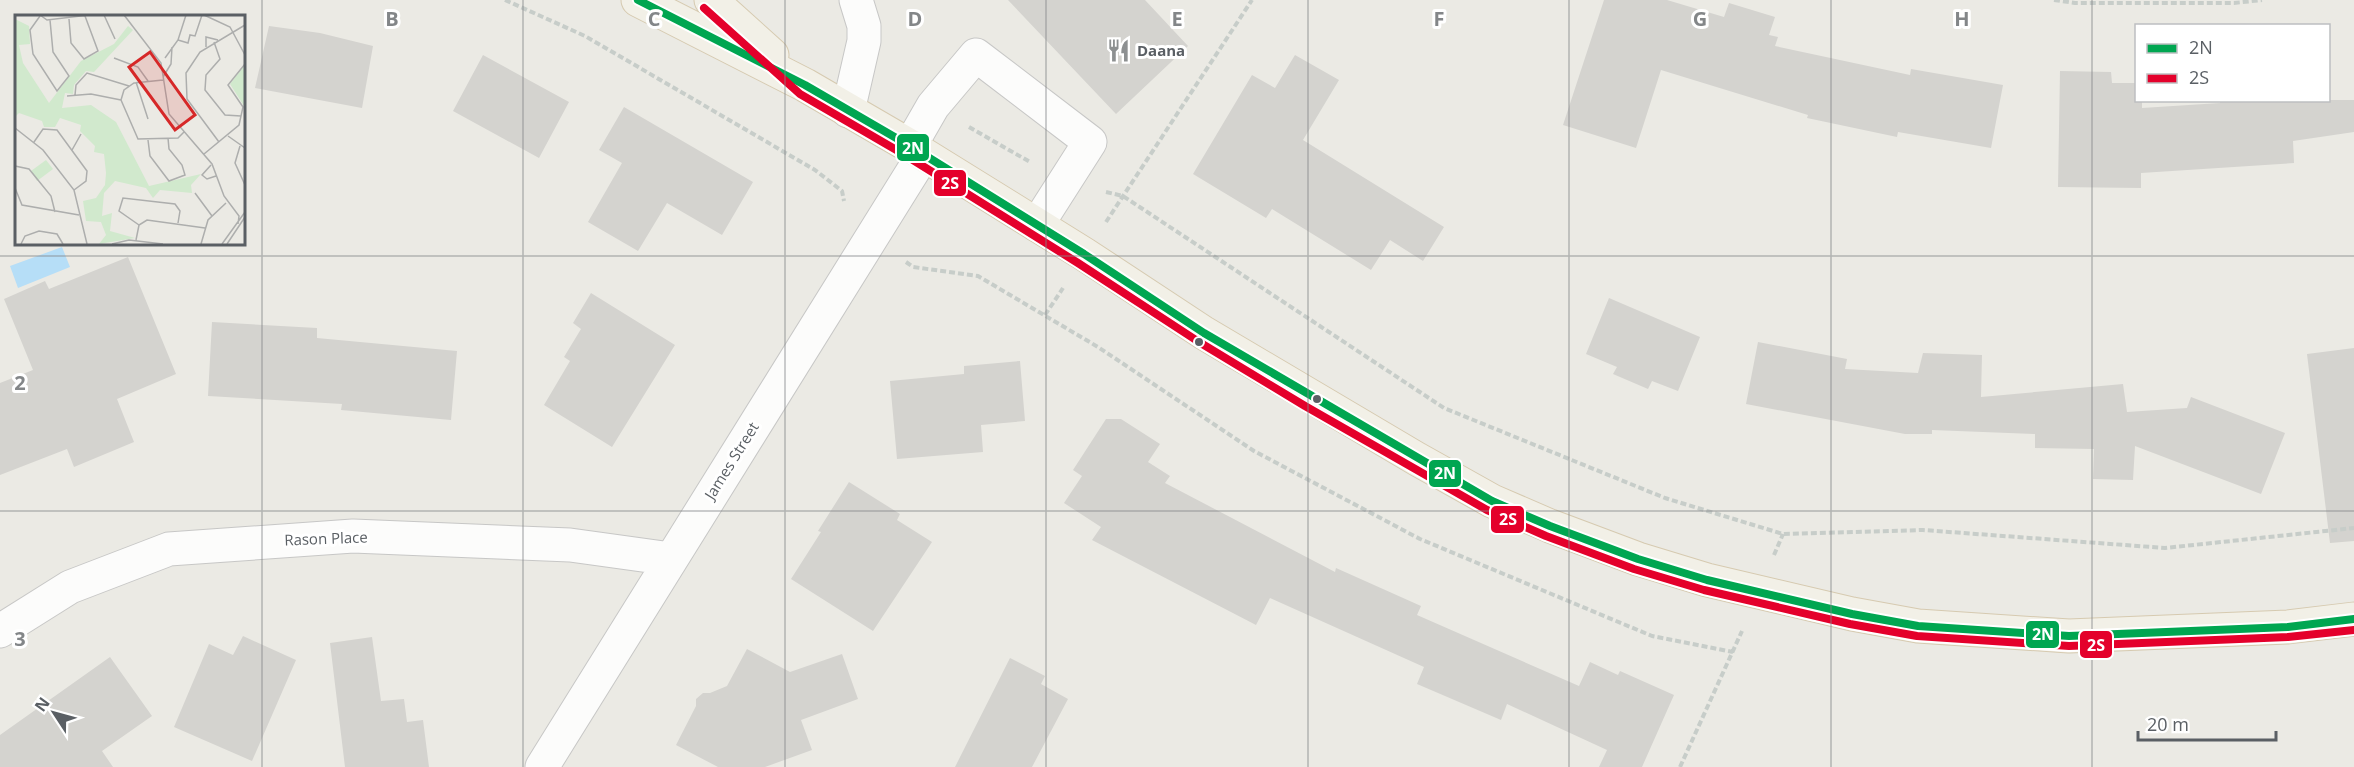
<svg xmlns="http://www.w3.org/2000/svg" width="2354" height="767" viewBox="0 0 2354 767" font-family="'Open Sans',sans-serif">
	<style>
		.water { fill: #b6def7 }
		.building { fill: #d4d3cf }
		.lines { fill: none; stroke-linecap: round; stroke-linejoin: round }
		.minor-casing { stroke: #c7c7c6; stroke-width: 35 }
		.major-casing { stroke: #d6cab0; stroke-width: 35 }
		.path { stroke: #c7cdc9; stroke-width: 4; stroke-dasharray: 6 3; stroke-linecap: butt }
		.minor { stroke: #fcfcfb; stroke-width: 33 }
		.major { stroke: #f2f0e7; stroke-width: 33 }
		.bus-1-casing { stroke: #fff; stroke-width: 12 }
		.bus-2-casing { stroke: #fff; stroke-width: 12 }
		.bus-1 { stroke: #00a651; stroke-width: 8 }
		.bus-2 { stroke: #e4002b; stroke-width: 8 }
		.grid { fill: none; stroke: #838688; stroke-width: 1.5; stroke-opacity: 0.55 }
		.bus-dot { fill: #5a5f64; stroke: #fff; stroke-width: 2 }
		.labels { text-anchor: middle; stroke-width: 6; stroke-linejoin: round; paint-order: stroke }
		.poi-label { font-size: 15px; font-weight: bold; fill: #5a5f64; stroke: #fff; text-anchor: start }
		.street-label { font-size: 15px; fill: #5a5f64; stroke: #fff }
		.inset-road { fill: none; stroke: #adaead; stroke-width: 1.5 }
		.view { fill: #d62828; fill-opacity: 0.15; stroke: #d62828; stroke-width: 3 }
		.inset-edge { fill: none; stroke: #5a5f64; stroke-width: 3 }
		.grid-label { font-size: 20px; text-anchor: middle; font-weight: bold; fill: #838688; stroke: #fff; stroke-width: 6; stroke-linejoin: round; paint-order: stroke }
		.line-badge { stroke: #fff; stroke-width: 2 }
		.badge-label { font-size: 16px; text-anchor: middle; font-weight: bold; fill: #fff }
	</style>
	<rect width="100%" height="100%" fill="#ebeae4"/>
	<!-- water -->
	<path class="water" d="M62,247L70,267L18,288L10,266Z"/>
	<!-- building -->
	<path class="building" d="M1008,0H1145L1188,46L1116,114Z
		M1604,0H1667L1724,17L1729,3L1775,17L1769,35L1778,37L1775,46L1910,75L1911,69L2003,85L1991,148L1898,132L1897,137L1807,118L1808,115L1661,70L1636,148L1563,125Z
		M269,26L320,33L373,46L362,108L255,88Z
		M483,55L569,102L539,158L453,111Z
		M1295,55L1339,80L1303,140L1444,227L1423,261L1390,240L1371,270L1272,209L1266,218L1193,174L1252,75L1275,88Z
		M2060,71L2111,72L2112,83H2136V100H2142V108L2220,103V100H2354V132L2293,141L2294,163L2141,173V188L2058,187Z
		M624,107L753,182L722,235L667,203L638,251L588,222L622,163L599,150Z
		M128,257L176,374L117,399L134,442L74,467L67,449L0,475V383L33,370L4,299L45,281L49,289Z
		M591,293L675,345L612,447L544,405L570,361L564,357L581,329L573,323Z
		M1609,298L1700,337L1678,391L1652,381L1648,389L1613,374L1617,367L1586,354Z
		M212,322L317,328V338L457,351L451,420L341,410L342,404L208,396Z
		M1758,342L1847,359L1845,369L1918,373L1923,353L1982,355L1981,397L2123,384L2127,412L2187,408L2191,397L2285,433L2261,494L2135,446L2133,480L2093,479L2094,449L2035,448V434L1932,430V434H1905L1746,404Z
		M2354,348V541L2330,543L2307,354Z
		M1020,361L1025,421L981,425L983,452L897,459L890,381L964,374V366Z
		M1106,419H1121L1160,444L1148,462L1170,476L1165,483L1335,572L1336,568L1421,606L1417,615L1579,686L1590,662L1618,675L1620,671L1674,695L1642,767H1599L1607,750L1507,704L1501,720L1417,684L1424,667L1270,598L1256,625L1092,540L1101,527L1064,503L1082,476L1073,470Z
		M849,482L900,514L897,520L932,542L873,631L791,579L821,532L818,531Z
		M243,636L296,660L252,761L174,727L209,644L233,655Z
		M372,637L381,701L404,699L407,722L423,720L429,767H345L330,643Z
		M747,649L790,672L842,654L858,699L801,720L812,750L765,767H718L676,745L696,706V699L703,693H710L727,686Z
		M110,657L152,716L102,751L113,767H0V735Z
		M1010,658L1045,676L1041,684L1068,699L1032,767H955Z"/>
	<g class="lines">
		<defs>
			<path id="minor" d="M848,111L864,41V26L856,0
				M910,146L933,106L976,55L1090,142L1037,225
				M0,631L70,587L169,549L353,536L570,545L671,559
				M542,767L923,155"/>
			<path id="major" d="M638,0L805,85L910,146L1084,254L1204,333L1417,459L1492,501L1550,526L1638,559L1707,580L1852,614L1918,626L2069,636L2288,627L2354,619
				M711,0L772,55"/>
		</defs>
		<!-- minor casing -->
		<use href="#minor" class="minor-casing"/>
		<!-- major casing -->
		<use href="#major" class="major-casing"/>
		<!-- path -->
		<path class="path" d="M505,0L585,36L815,170L842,191L844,201
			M2054,0L2075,3H2234L2262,0
			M969,127L1030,162
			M1106,192L1123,196L1444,408L1665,498L1783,534L1923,530L2165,548L2354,528
			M1106,222L1252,0
			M906,262L913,267L978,276L1098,347L1254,451L1420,539L1652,636L1733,652
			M1045,315L1063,288
			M1774,555L1783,534
			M1680,767L1742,631"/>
		<!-- minor -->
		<use href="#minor" class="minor"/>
		<!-- major -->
		<use href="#major" class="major"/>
		<defs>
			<path id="bus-1" d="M638,0L805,85L910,146L1084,254L1204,333L1492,501L1550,526L1638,559L1707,580L1852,614L1918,626L2069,636L2288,627L2354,619"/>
			<path id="bus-2" d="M704,8L800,94L905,155L1078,263L1199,342L1305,406L1487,510L1546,536L1634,569L1704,590L1850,624L1917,636L2069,646L2288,637L2354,630"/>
		</defs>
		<!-- bus-1 casing -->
		<use href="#bus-1" class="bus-1-casing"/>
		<!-- bus-2 casing -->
		<use href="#bus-2" class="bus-2-casing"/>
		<!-- bus-1 -->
		<use href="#bus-1" class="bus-1"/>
		<!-- bus-2 -->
		<use href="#bus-2" class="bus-2"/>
	</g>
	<!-- grid -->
	<path class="grid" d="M262,0V767M523,0V767M785,0V767M1046,0V767M1308,0V767M1569,0V767M1831,0V767M2092,0V767M0,256H2354M0,511H2354"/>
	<!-- icons -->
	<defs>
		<symbol id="restaurant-bare" viewBox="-9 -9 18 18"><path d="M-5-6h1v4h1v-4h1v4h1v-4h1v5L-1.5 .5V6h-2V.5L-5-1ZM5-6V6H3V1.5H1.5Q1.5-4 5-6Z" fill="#8d9091" stroke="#fff" stroke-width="2.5" paint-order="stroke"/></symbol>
	</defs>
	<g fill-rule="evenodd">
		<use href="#restaurant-bare" x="1102" y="34" width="33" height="33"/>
	</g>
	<!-- markers -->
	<g class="bus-dot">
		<circle cx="1199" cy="342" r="5"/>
		<circle cx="1317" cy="399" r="5"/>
	</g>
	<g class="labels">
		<!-- poi labels -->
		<g class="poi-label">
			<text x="1137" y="56">Daana</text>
		</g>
		<!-- street labels -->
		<g class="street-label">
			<text transform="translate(732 461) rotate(-58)" y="5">James Street</text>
			<text transform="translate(326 539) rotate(-2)" y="5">Rason Place</text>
		</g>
	</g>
	<!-- overview -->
	<g transform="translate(15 15)">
		<rect width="230" height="230" fill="#ebeae4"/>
		<path d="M0,4L14,11L15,29L4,30L8,48L34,88L66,46L99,29L113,11L118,15L79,57L71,56L59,70L58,79L50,78L47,93L76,90L101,107L134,171L186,159L176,170L177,178L145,175L138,183L131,173L100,166L89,178L87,201L97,198L95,216L120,223L84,229L91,220L86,207L71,206L68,186L81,183L90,170L91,158L89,139L79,137L80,131L65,116L66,110L45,103L40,112H29L27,106L4,98L0,102ZM229,51V91L215,69ZM31,145L38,154L22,166L16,156Z" fill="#d1e9cd"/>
		<path class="inset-road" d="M25,0L32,5L74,0M89,0L100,24M109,0L146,48L154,99L197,149L209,181L224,201L223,209M189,0L215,12L230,40M25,1L15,15L18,39L42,76L54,61L38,37L35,5M54,4L56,28L69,44L83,36L70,1M163,25L173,28L175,20L180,21L187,0M199,27L205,44L191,60L190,75L210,100L226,101M191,32V22L203,25M99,43L123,52L133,66M150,43L163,25L171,0M148,62L156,49L157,32M148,65L119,68L109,75L106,85L123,124L163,123L169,117M121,67L133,104M60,80L61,70L72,58L114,71M52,81L76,79L106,85M0,113L28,135L59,175L72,229M213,121L230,133M133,125L135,141L154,166L170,160L167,150L154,134L153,123M19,127L28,114L42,115L72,156L71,166L59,175M204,127L172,84L171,58L185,37L230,10M225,131L220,148L230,170M57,135L66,119M189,139L224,110L228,92L213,70L230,49M196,150L187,160L192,164L201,161M0,151L14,154L36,181L40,197M0,173L7,190L64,200M180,178L197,201M124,210L104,196L108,183L160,189L165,196L163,208M121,225L124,210L132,205L190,213M6,229L10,221L24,216L42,219L48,229M97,229L114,225L148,229M186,229L193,205L211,188M207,229L230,197M212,229L230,202"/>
		<path class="view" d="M135,37L180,100L160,115L114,52Z"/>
		<rect width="230" height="230" class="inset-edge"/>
	</g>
	<g class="grid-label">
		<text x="392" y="26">B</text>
		<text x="654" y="26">C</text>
		<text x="915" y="26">D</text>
		<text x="1177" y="26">E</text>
		<text x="1439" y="26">F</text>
		<text x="1700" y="26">G</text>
		<text x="1962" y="26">H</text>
		<text x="20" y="390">2</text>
		<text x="20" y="646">3</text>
	</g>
	<g class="line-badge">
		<rect x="896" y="133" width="34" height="29" rx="6" fill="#00a651"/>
		<rect x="933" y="169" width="34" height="28" rx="6" fill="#e4002b"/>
		<rect x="1428" y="459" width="34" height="29" rx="6" fill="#00a651"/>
		<rect x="1490" y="505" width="35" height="29" rx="6" fill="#e4002b"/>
		<rect x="2025" y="620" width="35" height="29" rx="6" fill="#00a651"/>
		<rect x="2079" y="630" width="34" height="29" rx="6" fill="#e4002b"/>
	</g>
	<g class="badge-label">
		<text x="913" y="154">2N</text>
		<text x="950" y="189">2S</text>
		<text x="1445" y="479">2N</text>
		<text x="1508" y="525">2S</text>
		<text x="2043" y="640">2N</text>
		<text x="2096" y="651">2S</text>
	</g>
	<!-- legend -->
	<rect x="2135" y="24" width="195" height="78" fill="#ffffff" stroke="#bdbfc1" stroke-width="1.5"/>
	<rect x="2147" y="44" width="30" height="9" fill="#00a651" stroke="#bdbfc1" stroke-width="1.5"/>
	<text x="2189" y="54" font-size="18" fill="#5a5f64">2N</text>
	<rect x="2147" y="74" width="30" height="9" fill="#e4002b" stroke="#bdbfc1" stroke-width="1.5"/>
	<text x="2189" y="84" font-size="18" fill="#5a5f64">2S</text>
	<!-- north arrow -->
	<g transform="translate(54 713) rotate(306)" stroke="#ffffff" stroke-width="4.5" paint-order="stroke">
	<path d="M0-4.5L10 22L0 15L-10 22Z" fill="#5a5f64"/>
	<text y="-9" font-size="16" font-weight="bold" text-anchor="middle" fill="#5a5f64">N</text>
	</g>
	<!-- scale -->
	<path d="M2138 731v9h138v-9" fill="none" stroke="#5a5f64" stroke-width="3"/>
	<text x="2147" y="731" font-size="18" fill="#5a5f64" stroke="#ffffff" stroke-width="4.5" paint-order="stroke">20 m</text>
</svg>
